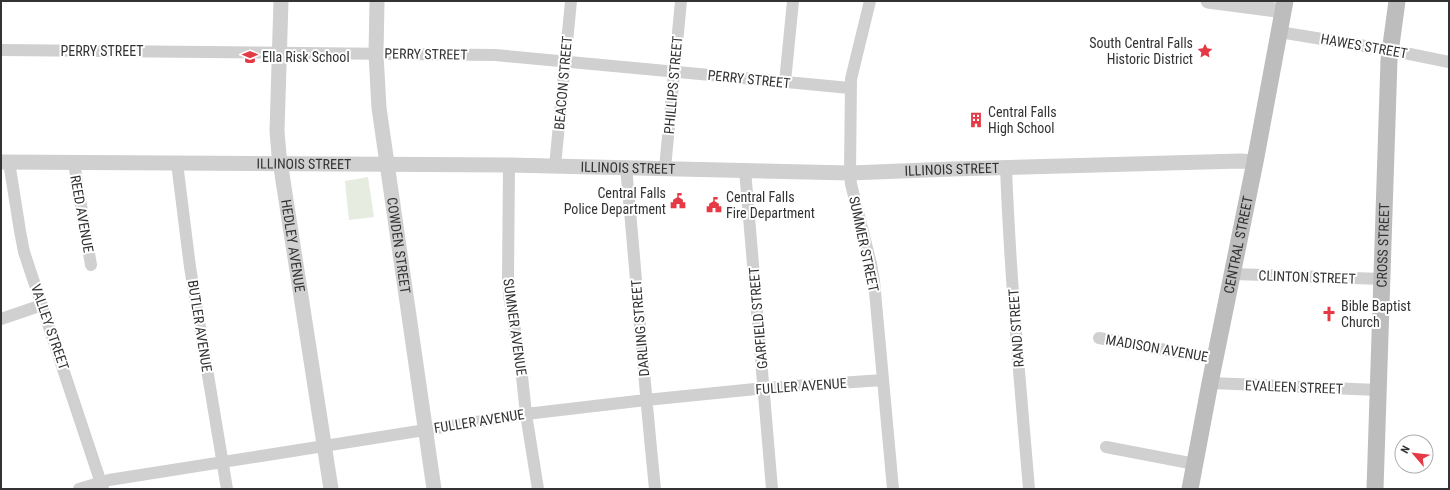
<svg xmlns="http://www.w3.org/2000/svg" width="1450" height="490" viewBox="0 0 1450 490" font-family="'Roboto Condensed',sans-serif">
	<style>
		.green { fill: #e6ecdf }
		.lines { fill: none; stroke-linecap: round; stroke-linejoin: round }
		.minor { stroke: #d0d0d0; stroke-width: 12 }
		.tertiary { stroke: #d0d0d0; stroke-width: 15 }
		.secondary { stroke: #bdbdbd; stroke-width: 17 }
		.labels { text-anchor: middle; stroke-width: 4; stroke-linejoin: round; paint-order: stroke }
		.poi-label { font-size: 14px; fill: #333; stroke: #fff; text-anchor: start }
		.street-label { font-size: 14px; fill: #333; stroke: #fff }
	</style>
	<rect width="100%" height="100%" fill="#fff"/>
	<!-- green -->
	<path class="green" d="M368,177L374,217L349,220L345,181Z"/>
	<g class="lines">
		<!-- minor -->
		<path class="minor" d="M870,1L851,79L850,173L851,184L871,264L874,281L893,489
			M1279,32L1390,50L1449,62
			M1,50L495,55L850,88
			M785,82L793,1
			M9,162L20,231L24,252L103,489
			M74,163L91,265
			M177,163L190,267L227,489
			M509,165L508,277L509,295L521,367L526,414L538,489
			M555,166L571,1
			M626,167C636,274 644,382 655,489
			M1006,167C1010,275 1020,382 1029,489
			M665,168L681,1
			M745,170L772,489
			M1233,274L1382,279
			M1,319L42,305
			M1099,338L1216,359
			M1210,383L1378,390
			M1106,447L1195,464
			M79,489L109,480L526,414L646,400L765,388L883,380"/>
		<!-- tertiary -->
		<g class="tertiary">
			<path id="s1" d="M281,1L277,131L279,155L331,489"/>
			<path id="s2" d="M377,1L376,54L379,108L434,489"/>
			<path d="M1208,1L1283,11"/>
			<path id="s3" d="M1,162L509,165L850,173L952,169L1240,161L1255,162"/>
		</g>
		<!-- secondary -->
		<g class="secondary">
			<path id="s4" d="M1190,489L1210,383L1255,162L1285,1"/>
			<path id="s5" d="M1375,489L1389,60L1397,1"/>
		</g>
	</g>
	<!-- icons -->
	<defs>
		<symbol id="sight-bare" viewBox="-9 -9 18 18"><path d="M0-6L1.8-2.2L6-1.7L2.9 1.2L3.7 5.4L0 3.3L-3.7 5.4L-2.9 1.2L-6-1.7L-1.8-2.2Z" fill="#e63946" stroke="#fff" stroke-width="2.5" paint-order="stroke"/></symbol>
		<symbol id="school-bare" viewBox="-9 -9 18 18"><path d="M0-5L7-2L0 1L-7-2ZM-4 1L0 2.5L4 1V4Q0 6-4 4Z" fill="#e63946" stroke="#fff" stroke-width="2.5" paint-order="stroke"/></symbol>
		<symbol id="building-bare" viewBox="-9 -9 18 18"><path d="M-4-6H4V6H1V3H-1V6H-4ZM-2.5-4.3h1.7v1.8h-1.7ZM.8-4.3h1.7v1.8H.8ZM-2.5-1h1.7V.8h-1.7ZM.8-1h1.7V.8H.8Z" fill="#e63946" stroke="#fff" stroke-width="2.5" paint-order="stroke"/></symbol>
		<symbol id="civic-bare" viewBox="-9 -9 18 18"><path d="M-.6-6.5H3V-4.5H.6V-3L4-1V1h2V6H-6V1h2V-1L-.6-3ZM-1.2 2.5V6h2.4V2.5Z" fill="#e63946" stroke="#fff" stroke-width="2.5" paint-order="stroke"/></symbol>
		<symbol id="church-bare" viewBox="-9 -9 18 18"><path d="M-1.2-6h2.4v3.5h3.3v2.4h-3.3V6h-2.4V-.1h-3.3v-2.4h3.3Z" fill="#e63946" stroke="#fff" stroke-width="2.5" paint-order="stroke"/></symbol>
	</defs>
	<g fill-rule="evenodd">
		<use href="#sight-bare" x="1194" y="40" width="22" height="22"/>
		<use href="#school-bare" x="239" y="46" width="22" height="22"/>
		<use href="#building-bare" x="965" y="109" width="22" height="22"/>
		<use href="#civic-bare" x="667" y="190" width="22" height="22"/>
		<use href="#civic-bare" x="703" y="194" width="22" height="22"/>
		<use href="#church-bare" x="1318" y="303" width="22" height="22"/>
	</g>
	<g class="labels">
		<!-- poi labels -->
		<g class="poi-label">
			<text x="1193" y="48" text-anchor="end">South Central Falls<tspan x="1193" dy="16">Historic District</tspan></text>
			<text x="262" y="62">Ella Risk School</text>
			<text x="988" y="117">Central Falls<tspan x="988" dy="16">High School</tspan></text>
			<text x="666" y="198" text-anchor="end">Central Falls<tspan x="666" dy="16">Police Department</tspan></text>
			<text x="726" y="202">Central Falls<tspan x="726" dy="16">Fire Department</tspan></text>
			<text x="1341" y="311">Bible Baptist<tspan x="1341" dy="16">Church</tspan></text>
		</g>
		<!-- street labels -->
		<g class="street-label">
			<text transform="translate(1364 46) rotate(10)" y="5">HAWES STREET</text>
			<text x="102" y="56">PERRY STREET</text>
			<text transform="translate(426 54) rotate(1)" y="5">PERRY STREET</text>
			<text transform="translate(749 79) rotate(6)" y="5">PERRY STREET</text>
			<text transform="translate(563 83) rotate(-85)" y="5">BEACON STREET</text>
			<text transform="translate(673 85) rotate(-85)" y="5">PHILLIPS STREET</text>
			<text dy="5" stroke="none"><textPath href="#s3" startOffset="303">ILLINOIS STREET</textPath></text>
			<text dy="5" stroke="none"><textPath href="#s3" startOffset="627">ILLINOIS STREET</textPath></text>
			<text dy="5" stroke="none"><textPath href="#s3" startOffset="951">ILLINOIS STREET</textPath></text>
			<text transform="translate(82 214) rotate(80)" y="5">REED AVENUE</text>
			<text transform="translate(864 244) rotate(78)" y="5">SUMMER STREET</text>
			<text dy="5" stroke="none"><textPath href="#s4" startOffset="249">CENTRAL STREET</textPath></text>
			<text dy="5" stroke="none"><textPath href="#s5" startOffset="244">CROSS STREET</textPath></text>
			<text dy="5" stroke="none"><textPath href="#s1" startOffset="246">HEDLEY AVENUE</textPath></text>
			<text dy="5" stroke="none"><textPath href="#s2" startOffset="246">COWDEN STREET</textPath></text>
			<text transform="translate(1307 277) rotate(2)" y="5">CLINTON STREET</text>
			<text transform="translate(758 318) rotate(-95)" y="5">GARFIELD STREET</text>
			<text transform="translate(200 326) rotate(81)" y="5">BUTLER AVENUE</text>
			<text transform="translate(50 327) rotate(71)" y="5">VALLEY STREET</text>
			<text transform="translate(515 327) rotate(82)" y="5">SUMNER AVENUE</text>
			<text transform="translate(640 328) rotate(-95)" y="5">DARLING STREET</text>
			<text transform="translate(1016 328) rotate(-94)" y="5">RAND STREET</text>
			<text transform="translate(1157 348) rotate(10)" y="5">MADISON AVENUE</text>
			<text transform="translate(801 386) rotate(-4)" y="5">FULLER AVENUE</text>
			<text transform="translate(1294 387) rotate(2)" y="5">EVALEEN STREET</text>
			<text transform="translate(479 421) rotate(-9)" y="5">FULLER AVENUE</text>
		</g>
	</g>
	<!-- border -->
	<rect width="1450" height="490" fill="none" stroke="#333333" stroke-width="4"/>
	<!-- north arrow -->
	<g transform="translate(1414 454) rotate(298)"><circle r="19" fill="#ffffff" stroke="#adadad"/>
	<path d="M0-3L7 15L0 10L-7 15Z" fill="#e63946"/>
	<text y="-6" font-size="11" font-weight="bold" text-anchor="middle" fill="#333333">N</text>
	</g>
</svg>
